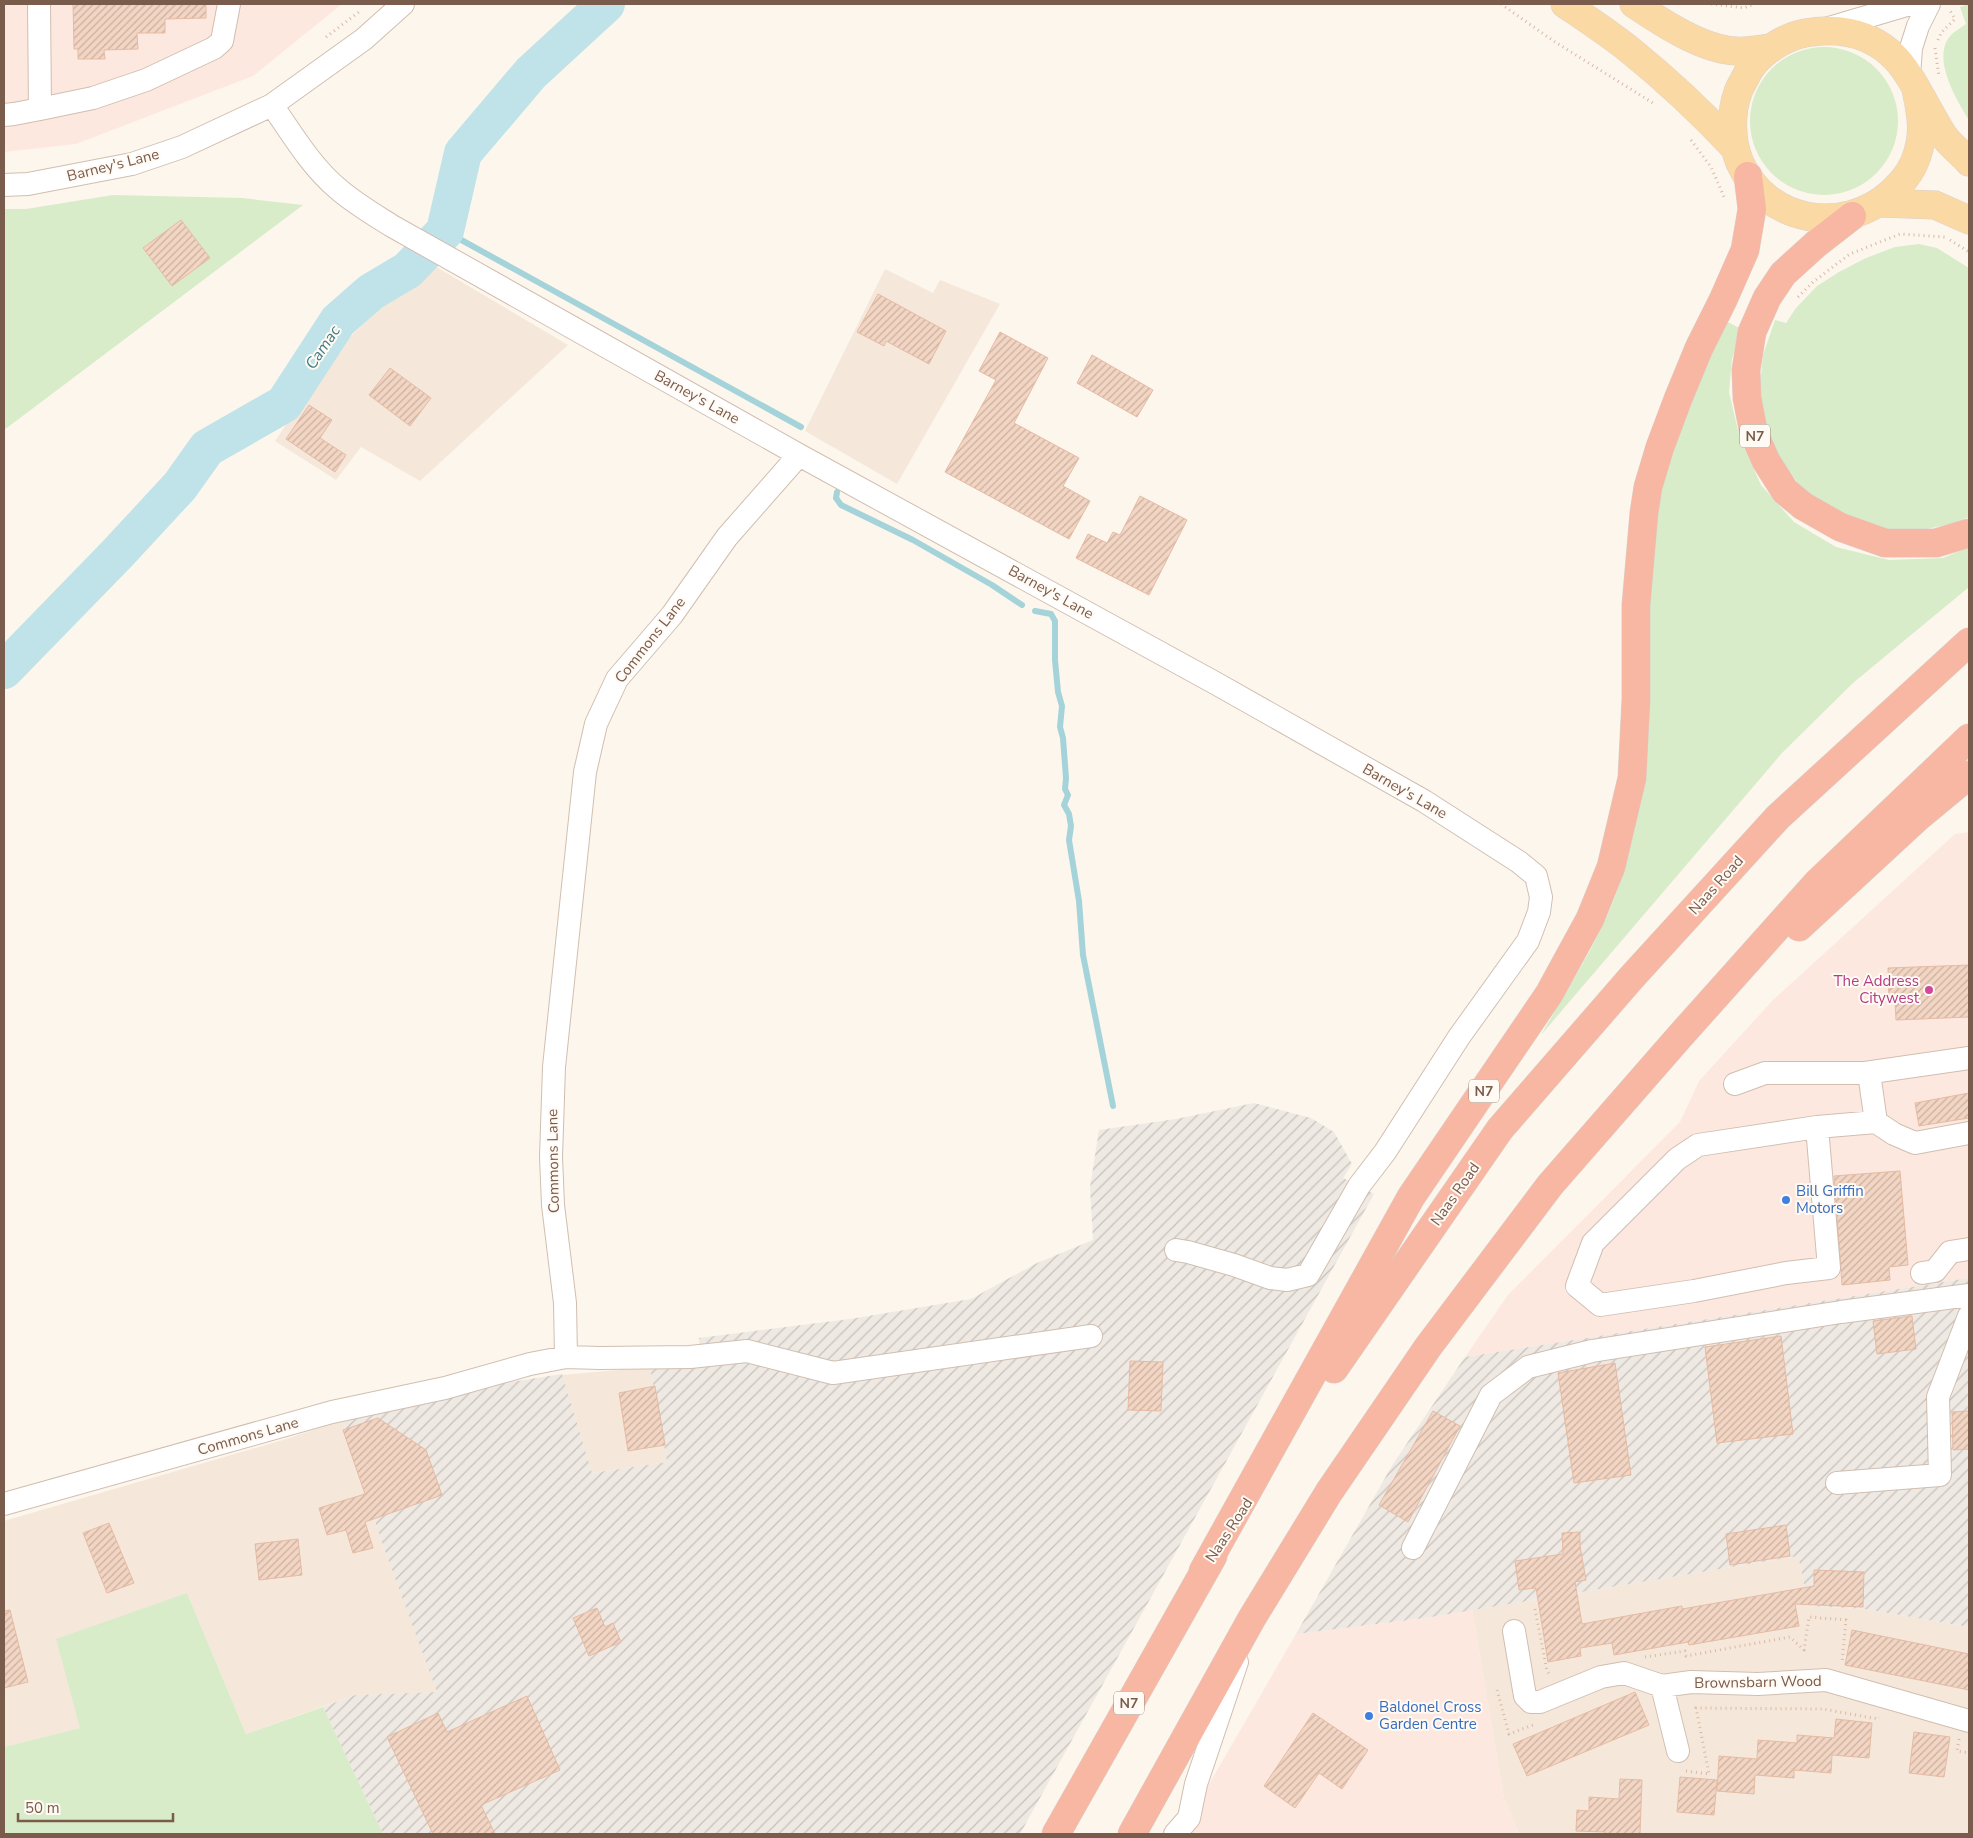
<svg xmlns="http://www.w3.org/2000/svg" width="1973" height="1838" viewBox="0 0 1973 1838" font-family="'Nunito Sans',sans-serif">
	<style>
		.residential { fill: #f5e8da }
		.commercial { fill: #fde8e0 }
		.industrial { fill: url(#industrial-furrows) }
		.grass { fill: #d8ecc9 }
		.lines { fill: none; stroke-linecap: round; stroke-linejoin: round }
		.stream { stroke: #a5d3da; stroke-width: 6 }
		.river { stroke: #bfe3e8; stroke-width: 38 }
		.building { fill: url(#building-hatch); stroke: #e6bba3 }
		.minor-casing { stroke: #d1beb0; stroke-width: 24 }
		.major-casing { stroke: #dad1cd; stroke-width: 29 }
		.highway-casing { stroke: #dad1cd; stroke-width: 29 }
		.path { stroke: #d9b8a5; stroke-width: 3; stroke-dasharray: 1 4; stroke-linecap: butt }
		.minor { stroke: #fff; stroke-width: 22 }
		.major { stroke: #fbd9a5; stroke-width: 28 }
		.highway { stroke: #f7b7a3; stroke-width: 28 }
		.hotel-dot { fill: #d1479c; stroke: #fffaf3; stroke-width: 2 }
		.shop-dot { fill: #3f7fe0; stroke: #fffaf3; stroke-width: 2 }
		.labels { text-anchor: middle; stroke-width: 4; stroke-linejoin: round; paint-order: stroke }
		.shield { fill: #fffaf3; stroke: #a28b7f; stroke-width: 1 }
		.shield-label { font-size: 14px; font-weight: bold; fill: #7a5c4d }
		.street-label { font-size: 15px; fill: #7a5c4d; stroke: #fffaf3 }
		.hotel-label { font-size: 15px; fill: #b23c85; stroke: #fffaf3; text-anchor: end }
		.shop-label { font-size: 15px; fill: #366cbe; stroke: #fffaf3; text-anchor: start }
		.water-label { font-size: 16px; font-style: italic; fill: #437c86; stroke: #fffaf3 }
	</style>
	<defs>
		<pattern id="industrial-furrows" width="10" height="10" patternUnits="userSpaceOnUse" patternTransform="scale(1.25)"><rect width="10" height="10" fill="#efe9e4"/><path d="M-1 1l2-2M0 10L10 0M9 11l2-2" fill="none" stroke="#c7c0bb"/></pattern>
		<pattern id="building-hatch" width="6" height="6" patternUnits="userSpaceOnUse" patternTransform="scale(1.25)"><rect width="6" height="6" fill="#f3d5c3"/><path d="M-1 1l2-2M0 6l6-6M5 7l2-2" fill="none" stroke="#cab0a1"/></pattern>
	</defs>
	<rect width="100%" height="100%" fill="#fdf6ec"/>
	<!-- residential -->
	<path class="residential" d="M428,262L568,345L420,481L361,447L336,480L275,441L325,367L348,339Z
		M885,269L933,293L940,280L1000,304L897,484L805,431Z
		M650,1367L667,1462L592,1473L562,1375Z
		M343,1420L381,1540L438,1692L355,1695L246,1734L187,1593L80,1728L4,1747V1521L283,1440Z
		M1798,1556L1809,1606L1865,1609L1969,1627V1834H1519L1504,1798L1472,1610Z"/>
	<!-- commercial -->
	<path class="commercial" d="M4,4H342L253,76L76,144L4,152Z
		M1969,832V1278L1465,1357L1508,1295L1680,1122L1699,1081L1773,1000L1955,834Z
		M1472,1610L1504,1798L1519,1834H1180L1296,1634L1425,1618Z"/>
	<!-- industrial -->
	<path class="industrial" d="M1254,1103L1311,1118L1334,1132L1352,1164L1343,1178L1374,1194L1020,1834H383L323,1707L355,1695L437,1692L381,1540L343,1420L459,1390L562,1374L592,1473L667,1462L650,1367L701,1362L699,1338L850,1319L971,1299L1037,1263L1093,1240L1090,1187L1099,1130L1176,1119Z
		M1969,1278V1627L1865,1609L1809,1606L1798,1556L1425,1618L1296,1634L1393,1464L1465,1357Z"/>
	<!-- grass -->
	<path class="grass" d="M1969,4V120C1956,99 1929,55 1953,33C1957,30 1962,27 1966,24L1960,7Z
		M1750 121a74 74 0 1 1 148 0a74 74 0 1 1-148 0Z
		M113,195L242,198L303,205L4,430V209H26Z
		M1919,244L1937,248L1969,268V517L1951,524L1911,532L1861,526L1826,508L1798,483L1776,454L1763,420L1760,387L1763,355L1775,320L1786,323L1796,308L1817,286L1839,272L1866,258L1895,247Z
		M1726,321L1741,329L1732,359L1729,392L1740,439L1761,485L1794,522L1836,547L1889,560L1943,558L1969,547V587L1853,683L1782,753L1541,1035C1576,974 1617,915 1630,844C1635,817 1635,781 1636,753C1642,673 1644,592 1656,512C1666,445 1699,382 1726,321Z
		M187,1593L246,1734L323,1707L383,1834H4V1747L80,1728L56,1639Z"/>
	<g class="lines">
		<!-- stream -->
		<path class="stream" d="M445,231L801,427
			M837,492L836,498L841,505L913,540L992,585L1022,605
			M1035,611L1051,614L1055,621V660L1058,692L1062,706L1060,727L1063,738L1066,778L1065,789L1068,795L1064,805L1069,814L1071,826L1069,840L1079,901L1083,955L1113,1106"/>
		<!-- river -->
		<path class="river" d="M4,670L117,554L180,486L207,448L284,404L338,321L371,292L408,270L445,231L463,153L531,73L606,4"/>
	</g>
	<!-- building -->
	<path class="building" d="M73,4H206V18L165,19V33H137L138,49L104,50L105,59H78V49H74Z
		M181,220L210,258L172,286L143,248Z
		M878,294L946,331L929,364L886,341L884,346L857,332Z
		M1000,332L1048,358L1014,423L1079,458L1063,486L1090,501L1069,539L945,472L996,380L979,371Z
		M1092,355L1153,390L1137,417L1077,383Z
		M390,368L431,398L410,426L369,395Z
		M309,405L332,420L320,438L346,455L335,472L286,439Z
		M1140,496L1187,520L1149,595L1076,558L1088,534L1107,543L1113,532L1120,535Z
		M1969,965V1017L1896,1020L1895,1001L1889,1002L1888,968Z
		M1969,1093V1118L1919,1126L1915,1103Z
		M1900,1171L1908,1265L1889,1267L1890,1280L1842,1285L1834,1176Z
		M1912,1316L1916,1349L1877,1354L1873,1321Z
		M1781,1336L1793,1434L1717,1443L1705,1347Z
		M1130,1361L1163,1362L1161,1411L1128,1410Z
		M1615,1363L1631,1475L1574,1483L1558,1373Z
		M655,1386L665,1445L628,1451L619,1393Z
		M1433,1411L1460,1426L1408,1522L1379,1505Z
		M1969,1411V1449L1953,1450L1952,1412Z
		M378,1418L426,1450L442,1495L365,1522L373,1548L353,1553L346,1530L327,1535L319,1508L365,1494L343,1430Z
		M109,1523L134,1583L107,1593L83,1533Z
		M1786,1525L1790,1556L1730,1565L1726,1534Z
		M1580,1532V1546L1586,1580L1575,1582L1582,1624L1682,1606V1609L1814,1586V1570L1864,1572L1863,1607L1795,1604L1799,1626L1689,1645L1688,1642L1614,1655L1612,1643L1580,1648L1581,1656L1548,1662L1536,1588L1519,1590L1515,1561L1563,1554L1562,1533Z
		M298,1539L302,1575L259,1580L255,1544Z
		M597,1608L605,1627L613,1623L621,1642L589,1656L573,1618Z
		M10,1610L28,1682L4,1688V1611Z
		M1852,1630L1969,1654V1690L1845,1665Z
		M1635,1692L1649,1725L1527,1776L1513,1744Z
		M527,1696L560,1770L481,1805L495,1834H433L387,1737L438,1713L447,1732Z
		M1313,1713L1368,1750L1342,1789L1319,1773L1295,1808L1264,1786Z
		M1836,1719L1872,1723L1869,1758L1832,1755L1831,1773L1794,1770V1778L1755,1775L1754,1794L1717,1791L1719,1756L1757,1759L1758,1740L1797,1743V1735L1834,1738Z
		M1914,1732L1950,1737L1944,1777L1909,1773Z
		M1680,1777L1717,1780L1714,1815L1677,1812Z
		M1620,1779L1642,1780L1640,1834H1605V1832L1576,1831L1577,1810L1589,1811V1797L1619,1799Z"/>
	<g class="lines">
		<defs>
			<path id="minor" d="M39,4L40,109L93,98L146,80L214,48L222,41L229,4
				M1829,28L1910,4
				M1909,76L1911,48L1918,26L1929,4
				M272,105C292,134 311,166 337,188C354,203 373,214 392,226L799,455L1217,684L1424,801L1519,862L1536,876L1541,897L1539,912L1528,941L1459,1037L1385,1152L1359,1186L1308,1275L1287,1280L1270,1278L1234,1265L1188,1252L1176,1250
				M4,115L14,114L40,109
				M4,185L28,184L132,164L182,147L272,105L364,39L403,4
				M1869,1073L1876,1122
				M1735,1084L1765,1073H1865L1969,1058
				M1817,1127L1829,1268L1786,1273L1694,1291L1600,1305L1577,1286L1593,1243L1677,1159L1698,1145Z
				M1817,1127L1876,1122L1894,1134L1915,1143L1969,1133
				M1922,1273L1935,1271L1950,1252L1969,1249
				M566,1357L600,1358L690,1357L747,1351L833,1373L1091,1336
				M1837,1483L1940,1475L1938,1397L1969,1316
				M4,1504L332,1412L445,1388L530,1364L566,1357L565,1303L553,1205L551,1157L554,1067L585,772L596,724L617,679L672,615L727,537L799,455
				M1413,1548L1491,1395L1528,1367L1592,1351L1841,1312L1969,1295
				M1514,1631L1525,1696L1531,1702H1540L1601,1677L1624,1673L1662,1686L1691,1682L1758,1684L1826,1680L1969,1721
				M1662,1686L1678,1751
				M1175,1834L1189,1818L1196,1784L1237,1662"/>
			<path id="major" d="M1565,4C1587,19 1610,34 1631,51C1668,81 1702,113 1735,148
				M1634,4C1661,22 1703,50 1736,51C1747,52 1760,49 1771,48
				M1916,89C1920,110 1925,130 1918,152C1914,168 1903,182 1892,192C1844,236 1767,223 1740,163C1731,142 1730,114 1738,92C1740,86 1745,79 1748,72C1759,53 1784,37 1805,33C1848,25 1886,38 1909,76C1921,95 1931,116 1943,135C1950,145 1961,153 1969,162
				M1880,203L1935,205L1969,220"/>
			<path id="highway" d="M1852,216L1816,244L1783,274L1767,298L1752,332L1746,370L1747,398L1754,434L1766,461L1785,491L1803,506L1840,527L1885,543H1936L1969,533
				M1799,927L1917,818L1969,775
				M1334,1369L1500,1129L1632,977L1778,817L1969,642
				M1203,1571L1411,1197L1549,994L1590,919L1611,867L1632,778L1636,699V605L1644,513L1648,487L1660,447L1678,399L1699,348L1723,300L1745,250L1752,209L1748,176
				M1056,1834L1213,1556
				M1132,1834L1252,1618L1329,1492L1428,1347L1550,1185L1681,1035L1817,883L1969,738"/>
		</defs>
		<!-- minor casing -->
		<use href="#minor" class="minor-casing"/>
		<!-- major casing -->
		<use href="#major" class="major-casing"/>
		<!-- highway casing -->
		<use href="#highway" class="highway-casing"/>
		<!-- path -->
		<path class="path" d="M1501,4L1555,42L1653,103
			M1711,4L1744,8L1754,4
			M326,37L359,12
			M1938,40L1941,33L1955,19L1949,9
			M1935,48L1939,77
			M1691,140L1711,167L1725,199
			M1950,240L1969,252
			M1798,297L1813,282L1850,254L1900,234L1945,237
			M1535,1609L1547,1671L1551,1676
			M1645,1657L1685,1651L1686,1656L1790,1637L1804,1650L1809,1617L1846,1620L1842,1662
			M1497,1690L1509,1734L1536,1724
			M1959,1739L1957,1751L1969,1753
			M1686,1771L1709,1774L1696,1708L1823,1709L1878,1719V1717"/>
		<!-- minor -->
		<use href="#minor" class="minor"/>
		<!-- major -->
		<use href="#major" class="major"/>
		<!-- highway -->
		<use href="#highway" class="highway"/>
	</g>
	<!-- markers -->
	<circle class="hotel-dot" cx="1929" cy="990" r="5"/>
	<g class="shop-dot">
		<circle cx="1786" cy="1200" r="5"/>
		<circle cx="1369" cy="1716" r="5"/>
	</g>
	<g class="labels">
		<!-- shield labels -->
		<g class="shield">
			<rect x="1740" y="424.5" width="30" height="23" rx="4"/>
			<rect x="1469" y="1079.5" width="30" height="23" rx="4"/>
			<rect x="1114" y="1691.5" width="30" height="23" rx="4"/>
		</g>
		<g class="shield-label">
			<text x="1755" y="441">N7</text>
			<text x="1484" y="1096">N7</text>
			<text x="1129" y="1708">N7</text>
		</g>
		<!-- street labels -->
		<g class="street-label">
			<text transform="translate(113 165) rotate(-14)" y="5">Barney's Lane</text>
			<text transform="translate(697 397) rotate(29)" y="5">Barney's Lane</text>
			<text transform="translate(1051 592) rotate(29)" y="5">Barney's Lane</text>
			<text transform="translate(650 640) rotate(-52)" y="5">Commons Lane</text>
			<text transform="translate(1405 791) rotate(30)" y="5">Barney's Lane</text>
			<text transform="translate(1716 885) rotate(-48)" y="5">Naas Road</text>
			<text transform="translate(553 1161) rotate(-91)" y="5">Commons Lane</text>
			<text transform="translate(1455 1194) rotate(-55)" y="5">Naas Road</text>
			<text transform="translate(248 1436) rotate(-16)" y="5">Commons Lane</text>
			<text transform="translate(1229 1530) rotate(-57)" y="5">Naas Road</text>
			<text transform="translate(1758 1682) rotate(-1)" y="5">Brownsbarn Wood</text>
		</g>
		<!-- hotel labels -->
		<g class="hotel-label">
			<text x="1919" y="986">The Address<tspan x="1919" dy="17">Citywest</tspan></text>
		</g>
		<!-- shop labels -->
		<g class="shop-label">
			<text x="1796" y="1196">Bill Griffin<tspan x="1796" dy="17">Motors</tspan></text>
			<text x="1379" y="1712">Baldonel Cross<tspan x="1379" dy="17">Garden Centre</tspan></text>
		</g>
		<!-- water labels -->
		<g class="water-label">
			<text transform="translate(322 347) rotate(-56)" y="6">Camac</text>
		</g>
	</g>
	<!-- border -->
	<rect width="1973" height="1838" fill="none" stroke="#7a5c4d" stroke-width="10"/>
	<!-- scale -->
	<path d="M18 1813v8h155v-8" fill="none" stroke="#7a5c4d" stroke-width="2.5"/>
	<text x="25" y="1813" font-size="15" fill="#7a5c4d" stroke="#fffaf3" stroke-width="4" paint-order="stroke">50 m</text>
</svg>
